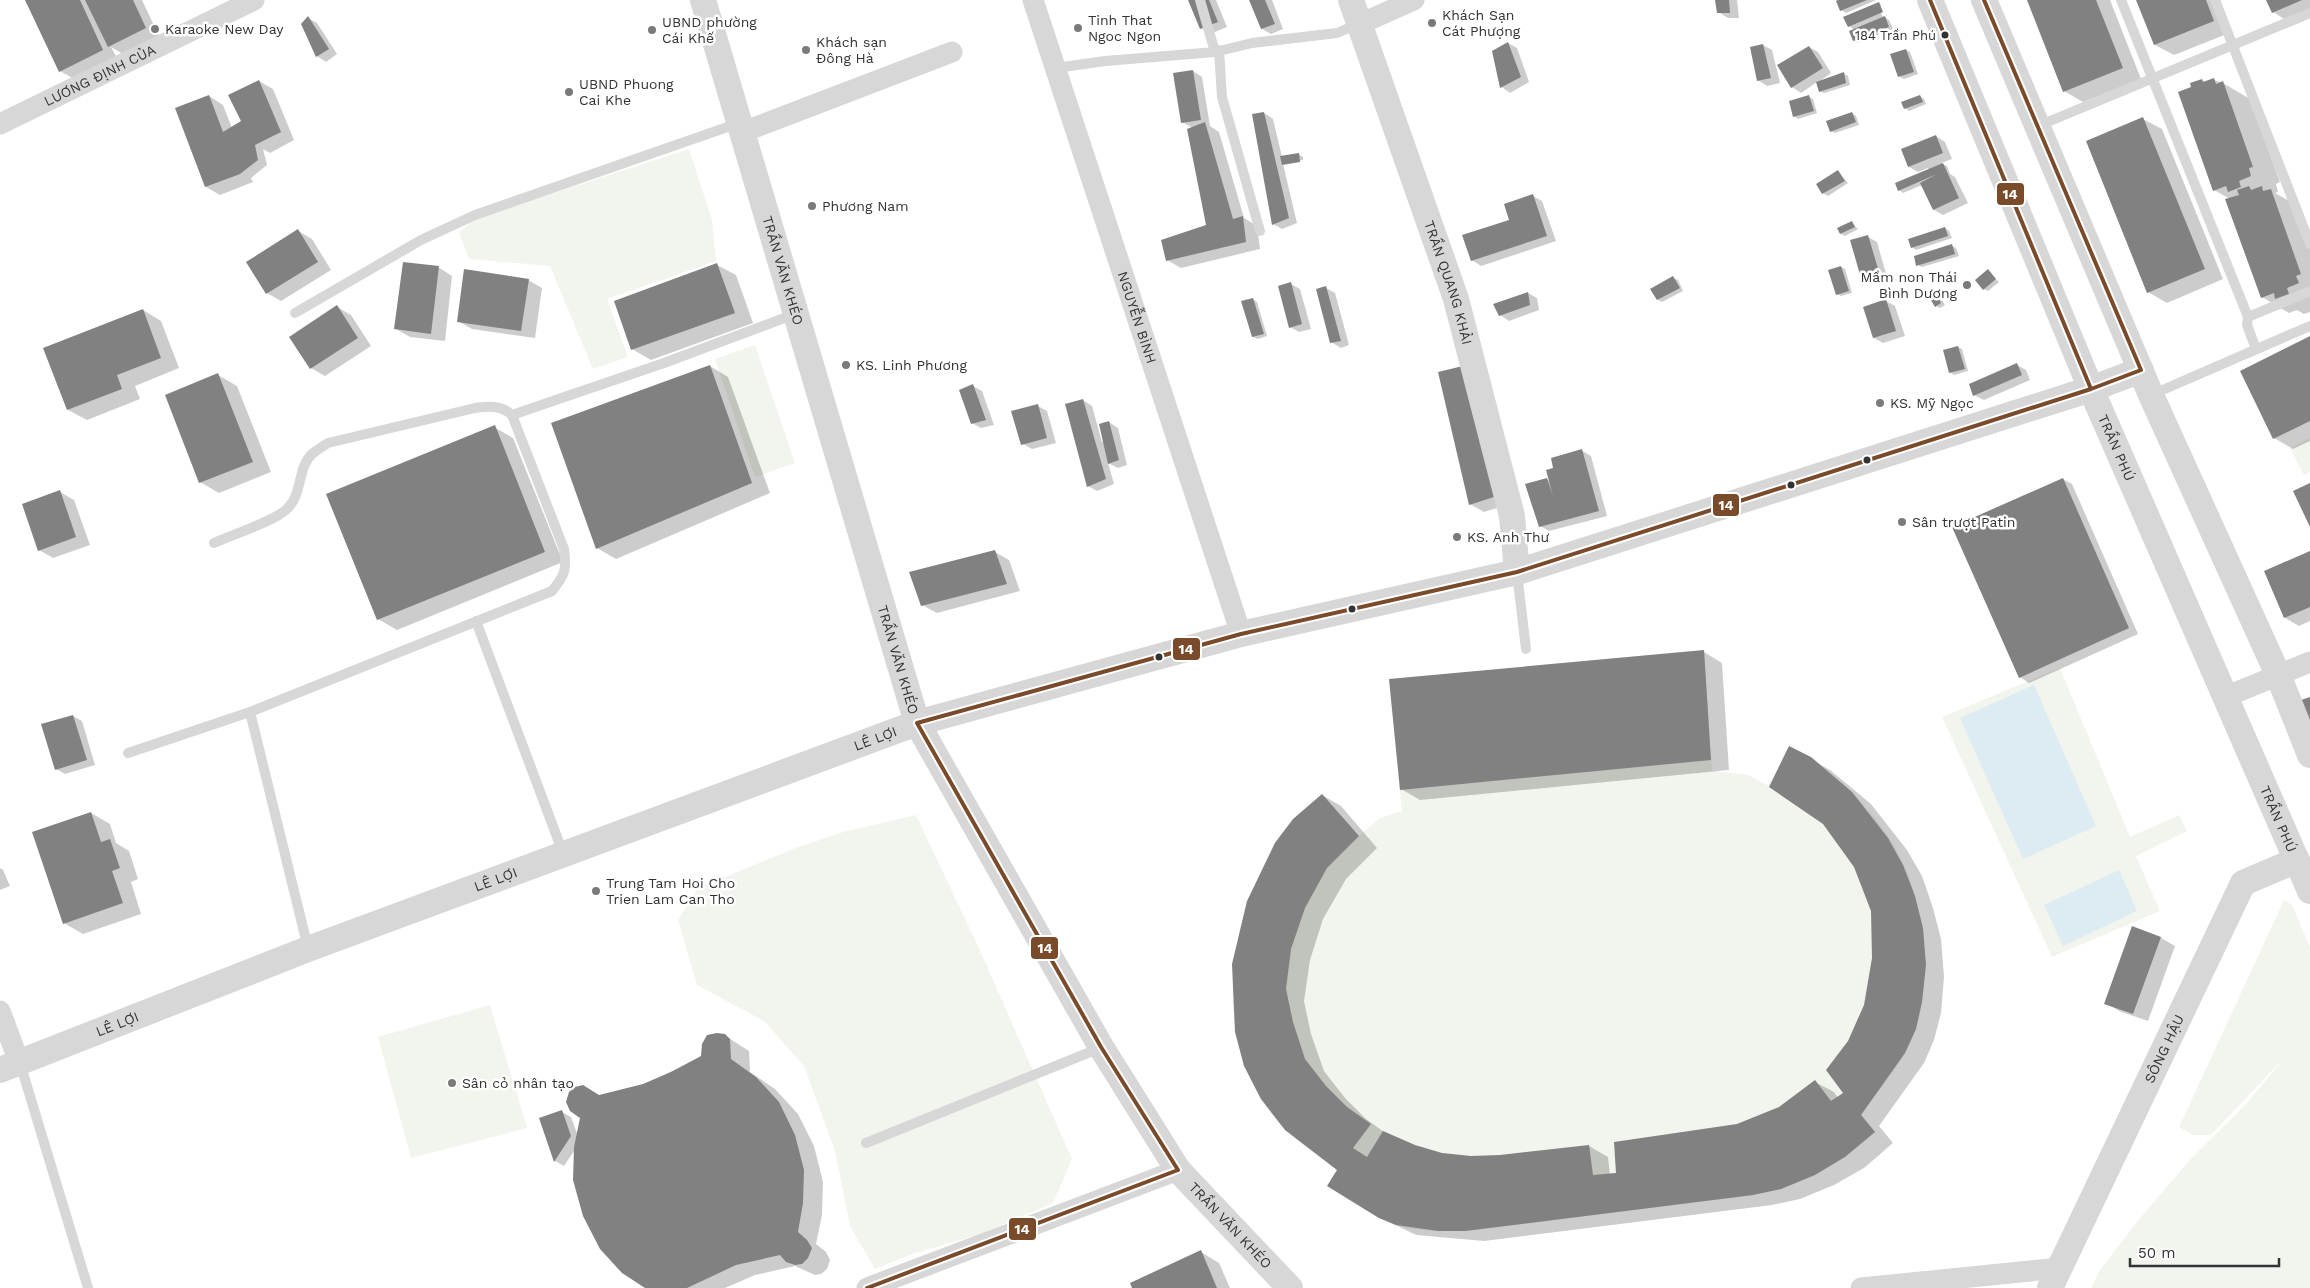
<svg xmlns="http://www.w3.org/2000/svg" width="2310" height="1288" viewBox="0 0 2310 1288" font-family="'Work Sans',sans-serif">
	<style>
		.green { fill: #f1f5ed }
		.water { fill: #ddebf3 }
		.shadow { fill: #0003 }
		.building { fill: #818181 }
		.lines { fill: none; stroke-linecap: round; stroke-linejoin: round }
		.service { stroke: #d7d7d7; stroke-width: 10 }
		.minor { stroke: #d7d7d7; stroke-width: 21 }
		.tertiary { stroke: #d7d7d7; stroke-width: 26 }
		.bus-1-casing { stroke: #fff; stroke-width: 8 }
		.bus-1 { stroke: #7a4b2a; stroke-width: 4 }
		.poi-dot { fill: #7a7a7a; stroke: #fff; stroke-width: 2 }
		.bus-dot { fill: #333; stroke: #fff; stroke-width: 2 }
		.labels { text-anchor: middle; stroke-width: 5; stroke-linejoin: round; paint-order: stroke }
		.bus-label { font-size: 13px; fill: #333; stroke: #fff; text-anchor: end }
		.poi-label { font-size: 14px; fill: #333; stroke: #fff; text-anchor: start }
		.street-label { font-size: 14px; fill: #333; stroke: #fff }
		.line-badge { stroke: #fff; stroke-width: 2 }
		.badge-label { font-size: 14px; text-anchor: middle; font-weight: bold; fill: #fff }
	</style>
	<rect width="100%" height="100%" fill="#fff"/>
	<!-- green -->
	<path class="green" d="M689,149L712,220L716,261L607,299L628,357L593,369L550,266L469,259L459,232L477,218Z
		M755,345L795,463L755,477L715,359Z
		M2310,438V472L2304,475L2290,448Z
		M1704,650L1712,771L1748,775L1769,786L1789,746C1844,775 1901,835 1915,897C1918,909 1919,922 1921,934C1926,966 1926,997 1916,1028C1906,1060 1880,1088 1861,1114L1875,1132C1834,1167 1806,1183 1753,1195L1465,1231C1442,1231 1417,1232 1395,1225C1371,1217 1349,1199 1327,1186L1337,1170C1309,1149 1278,1129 1260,1098C1220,1028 1227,944 1260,873C1265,863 1269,852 1275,842C1287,823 1305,809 1322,794L1359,836L1380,818L1402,811L1389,679Z
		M2060,668L2130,837L2179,815L2187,831L2136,856L2160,911L2052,957L1942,717Z
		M916,815L977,944L1072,1159L1053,1203L981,1234L912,1254L875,1269L850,1226L835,1151L804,1066L764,1021L697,985L678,920L698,888L793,849L843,832Z
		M2284,900L2292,905L2310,947V1288H2091L2100,1270L2141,1217L2188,1162L2246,1104L2286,1056L2211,1135H2193L2179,1127Z
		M490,1005L527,1128L411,1158L378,1037Z"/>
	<!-- water -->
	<path class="water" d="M2034,685L2096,826L2023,859L1960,718Z
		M2119,870L2137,911L2063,946L2044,905Z"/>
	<!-- shadow -->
	<path class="shadow" d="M26,0H142L159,36L123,54L111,47L117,58L74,79L60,71Z
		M1190,0H1216L1227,27L1210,34L1201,28Z
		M1250,0H1272L1283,29L1271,34L1262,29Z
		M1716,0H1737L1739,18H1728L1718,12Z
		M1837,0H1876L1846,13L1841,10Z
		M2029,0H2110L2141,79L2083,102L2064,91Z
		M2138,0H2220L2232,32L2174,55L2155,45Z
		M2268,0H2310V15L2291,23L2273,12Z
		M1879,3L1883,6L1887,14L1882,5H1879L1882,16L1889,20L1893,29L1858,43L1854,41L1851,32L1855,30L1849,26Z
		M308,18L317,23L337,54L326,62L317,56L303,24Z
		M1508,43L1517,48L1529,82L1510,93L1502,87L1493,52Z
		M1763,45L1772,50L1780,83L1767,86L1758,80Z
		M1809,47L1818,52L1831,73L1820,81L1844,74L1848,76L1850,85L1824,93L1820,91L1817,82L1801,93L1792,87L1779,66Z
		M1906,50L1910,52L1918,74L1904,79L1900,77L1892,55Z
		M1193,71L1202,77L1210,126L1219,132L1244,218L1257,226L1260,249L1181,268L1167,260L1207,226L1193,128L1182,122Z
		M2202,80L2206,83L2214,80L2223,83L2250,99L2280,182L2276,184L2278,192L2275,193L2298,206L2310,240V312L2304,314L2297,310L2289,313L2262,297L2230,199L2214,190L2193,88Z
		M259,81L273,89L294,140L270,153L263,149L267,165L251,178L253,182L220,195L206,187L209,96L223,105L232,128L241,122Z
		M1920,96L1924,99L1926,104L1909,111L1905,108Z
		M1809,97L1813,99L1817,113L1798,119L1794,116Z
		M1264,113L1273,119L1282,157L1298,154L1303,157V160L1283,164L1297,223L1282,229L1273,224Z
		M1852,113L1856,116L1859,125L1835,133L1831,131Z
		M2143,119L2162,129L2223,279L2167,303L2148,292Z
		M1936,136L1945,142L1952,159L1941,163L1947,166L1950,174L1955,177L1968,203L1943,215L1934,210L1922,185L1903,193L1899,190L1929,170L1928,168L1918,172L1909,167L1902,150Z
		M1838,172L1848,183L1828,196L1823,193L1818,184Z
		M1533,196L1542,201L1556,241L1481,266L1472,260Z
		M1852,223L1858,229L1845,236L1841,234Z
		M1945,228L1949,231L1952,238L1916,250L1912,247Z
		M298,231L312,239L331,270L281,301L267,293Z
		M1868,237L1877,242L1887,277L1871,282L1862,277Z
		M1952,246L1956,248L1959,256L1922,267L1918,265Z
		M717,265L736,275L753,323L651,360L632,349Z
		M438,267L452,276L445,341L410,337L396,329Z
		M1841,267L1845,269L1852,293L1841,296L1837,294Z
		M1988,271L1999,282L1988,291L1984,289Z
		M1673,278L1678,280L1683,291L1662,302L1658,300Z
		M528,280L542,288L535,338L472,329L458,321Z
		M1291,284L1300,289L1311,329L1299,332L1290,327Z
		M1326,288L1335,293L1349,345L1341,348L1331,342Z
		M1933,290L1937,292L1945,305L1940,308L1936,306Z
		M1528,293L1537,298L1539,310L1509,321L1500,315Z
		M1253,299L1257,302L1267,336L1258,339L1253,337Z
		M1886,301L1895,306L1905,336L1883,343L1874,338Z
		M337,307L351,315L371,346L325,376L311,368Z
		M143,310L161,321L179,368L135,386L140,399L87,420L68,410Z
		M2310,338V441L2293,449L2274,438Z
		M1958,347L1962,349L1968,371L1954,375L1950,372Z
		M2017,365L2026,370L2030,380L1984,400L1974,395Z
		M710,366L728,377L770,493L616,559L597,548Z
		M218,375L237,386L271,472L219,493L200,482Z
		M1481,375L1510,504L1484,512L1470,504Z
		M973,386L982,391L994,425L981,428L972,423Z
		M1083,400L1092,406L1102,442H1104L1109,422L1118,428L1127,465L1118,468L1108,463L1114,484L1097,491L1088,486Z
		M1038,406L1047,411L1056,443L1032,449L1023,444Z
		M494,427L513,438L563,562L397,630L378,619Z
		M1581,450L1591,456L1607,516L1549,531L1540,526L1546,479L1550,481L1555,468Z
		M2063,479L2072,484L2138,634L2029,683L2020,677Z
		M60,492L74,500L90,545L53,558L39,550Z
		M995,552L1009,560L1020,591L937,613L922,605Z
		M2310,553V621L2299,626L2285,618Z
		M1704,652L1722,663L1729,770L1420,800L1401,789Z
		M73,716L82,721L95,765L65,774L56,769Z
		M1810,759L1830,770L1871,804L1907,850L1922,876L1933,908L1941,939L1944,977L1941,1013L1934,1040L1924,1063L1879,1126L1893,1143L1864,1168L1834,1185L1800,1199L1772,1205L1484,1241L1416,1235L1379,1217L1245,1065L1322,795L1341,806L1377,848L1346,879L1323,919L1310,960L1304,1001L1311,1034L1324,1071L1345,1098L1366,1119L1384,1132L1415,1146L1442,1154L1471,1157L1500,1156L1589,1146L1608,1157L1610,1175L1617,1174L1780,1108L1815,1082L1834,1092L1838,1098L1845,1093L1849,1042L1865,1005L1874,958L1872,910Z
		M91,813L110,824L116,843L129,851L138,879L131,882L141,914L83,934L64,923Z
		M0,868L3,870L10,886L0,890Z
		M2133,927L2161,938L2175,946L2148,1021L2119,1011L2106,1003Z
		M724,1035L749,1051L750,1072L775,1089L798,1114L814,1146L823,1182L822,1215L816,1244L826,1252L830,1260L827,1269L821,1274L815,1275L795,1266L755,1275L725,1288H647L576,1148L564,1166L555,1161L541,1119L562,1112L571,1117L578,1136L599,1096L643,1085L702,1057Z
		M1201,1252L1219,1263L1230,1288H1134Z"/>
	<!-- building -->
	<path class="building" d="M25,0H80L103,50L59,72Z
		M85,0H133L146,28L108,47Z
		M1188,0H1209L1218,22L1200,29Z
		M1249,0H1265L1275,24L1261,29Z
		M1715,0H1729L1730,13H1717Z
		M1838,0H1867L1840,11L1836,1Z
		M2027,0H2096L2123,68L2063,92Z
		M2136,0H2206L2214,21L2154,45Z
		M2266,0H2302L2272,13Z
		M1879,2L1883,12L1848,27L1843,17Z
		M308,16L329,49L316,57L301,24Z
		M1885,16L1889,27L1853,41L1849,31Z
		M1508,42L1521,77L1500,88L1492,51Z
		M1763,44L1771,78L1757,81L1750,47Z
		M1809,46L1823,68L1791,88L1777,65Z
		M1906,49L1914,72L1898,77L1890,54Z
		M1193,70L1201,120L1181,123L1173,73Z
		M1844,72L1846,83L1819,92L1816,82Z
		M2214,78L2216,84L2223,81L2253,167L2249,168L2251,176L2239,181L2241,187L2228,192L2226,186L2213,191L2178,92L2191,87L2190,83L2202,79L2203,82Z
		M259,80L281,132L255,145L258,160L240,174L205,187L175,108L209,95L223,132L241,121L228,95Z
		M1809,95L1814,111L1793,117L1789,101Z
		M1920,95L1923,102L1904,109L1901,102Z
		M1264,112L1289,218L1272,225L1252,114Z
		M1852,112L1856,122L1830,132L1826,121Z
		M2143,117L2205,269L2147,293L2086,141Z
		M1205,122L1233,219L1243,216L1246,242L1166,261L1161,240L1206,225L1187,129Z
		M1936,135L1943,153L1908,167L1901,149Z
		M1299,153L1300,162L1282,165L1280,156Z
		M1943,163L1959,198L1933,210L1920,183L1937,174L1898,191L1895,183Z
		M1838,170L1845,181L1822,194L1816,184Z
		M2249,186L2251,190L2262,186L2263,191L2271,189L2301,274L2296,276L2299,283L2287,288L2289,294L2275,299L2274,293L2261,298L2225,199L2239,195L2237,190Z
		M1533,194L1547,236L1471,261L1462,235L1509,220L1504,204Z
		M1852,221L1855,227L1840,234L1837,228Z
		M1945,227L1948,236L1911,248L1908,239Z
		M298,229L318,262L266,294L246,262Z
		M1868,235L1879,272L1861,278L1850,240Z
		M1952,244L1955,254L1916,266L1914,256Z
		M403,262L439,266L431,334L394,329Z
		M717,263L735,313L631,350L614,301Z
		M1841,266L1849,291L1836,295L1828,270Z
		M464,269L529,279L521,331L457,322Z
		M1988,269L1996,279L1983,290L1975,280Z
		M1673,276L1680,288L1657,300L1650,289Z
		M1291,282L1302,324L1289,328L1278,286Z
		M1326,286L1341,341L1330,343L1316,289Z
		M1933,288L1941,303L1935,307L1926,292Z
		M1528,292L1530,305L1499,316L1493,304Z
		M1253,298L1264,334L1252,337L1241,301Z
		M1886,299L1896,331L1873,338L1863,307Z
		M337,305L358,338L310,369L289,337Z
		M143,309L161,358L117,375L122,389L67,410L43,348Z
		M2310,336V421L2273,439L2240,371Z
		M1958,346L1965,369L1949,373L1943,350Z
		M2017,363L2022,375L1973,396L1969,384Z
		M710,365L752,483L596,549L551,423Z
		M1467,365L1497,496L1469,505L1438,372Z
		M218,373L253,462L199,483L165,395Z
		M973,384L986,420L971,424L959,390Z
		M1083,399L1106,479L1087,487L1065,404Z
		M1038,404L1047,438L1021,445L1011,411Z
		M1109,421L1119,460L1108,464L1099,424Z
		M495,425L545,552L377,620L326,494Z
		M1582,449L1599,511L1539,527L1525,484L1547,478L1553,496L1546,470L1553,468L1551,458Z
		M2063,478L2129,628L2019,678L1952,527Z
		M2310,483V527L2293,491Z
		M60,490L76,537L38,551L22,504Z
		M995,550L1007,584L921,606L909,572Z
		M2310,551V607L2284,618L2264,571Z
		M1704,650L1711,760L1400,790L1389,679Z
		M2310,697V725L2301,700Z
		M73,715L87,760L55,770L41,724Z
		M1789,746L1811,757L1852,792L1888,838L1903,865L1915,896L1923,928L1926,965L1922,1002L1916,1029L1905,1053L1861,1115L1875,1132L1845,1157L1815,1175L1781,1189L1753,1195L1465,1231H1438L1396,1225L1379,1218L1327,1186L1337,1170L1285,1130L1261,1099L1244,1066L1235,1032L1232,964L1247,901L1275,843L1293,819L1322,794L1359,836L1327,868L1305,908L1291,949L1286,989L1293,1022L1305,1059L1326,1086L1347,1107L1371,1124L1353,1148L1367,1157L1383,1131L1415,1145L1442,1153L1471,1156L1500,1155L1589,1145L1593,1175L1616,1173L1614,1142L1737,1124L1779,1107L1815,1080L1831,1101L1843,1093L1826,1070L1848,1041L1864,1005L1872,958L1871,911L1854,867L1823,824L1769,787Z
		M91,812L101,842L110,839L120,868L112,871L123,903L63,924L32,832Z
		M2132,926L2161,937L2133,1014L2104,1004Z
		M717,1033L725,1034L730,1039L731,1059L756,1077L779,1102L795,1135L804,1170L803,1203L798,1232L807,1240L812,1248L808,1258L802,1264L795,1265L786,1262L780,1255L736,1265L687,1288H645L622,1273L600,1249L583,1216L573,1180L574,1147L580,1118L570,1111L566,1102L569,1092L575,1087L583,1085L599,1095L643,1084L671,1072L701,1056L702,1044L707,1035Z
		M562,1110L571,1136L554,1162L539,1118Z
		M1201,1250L1217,1288H1132L1130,1283Z"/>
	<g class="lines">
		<!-- service -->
		<path class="service" d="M1200,0L1215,52
			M2121,0L2248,317L2310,291
			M2215,0L2310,244
			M1219,50L1222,97L1260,231
			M1056,68L1105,61L1215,52L1252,43L1337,33L1358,24
			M2038,126L2310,13
			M295,313L421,240L475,215L739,123
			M2248,317L2247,325L2256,349
			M2151,395L2310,326
			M512,415L664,363L795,314
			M1517,573L1526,649
			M476,621L563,853
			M250,712L308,948
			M128,753L250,712L552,591C565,575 567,570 564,549L512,415C501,405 489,406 475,408L328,443C323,446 317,450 312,454C297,468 303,494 287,509C275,521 231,535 214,543
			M20,1063L88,1288
			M866,1143L1100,1048"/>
		<!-- minor -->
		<g class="minor">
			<path id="s1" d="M1033,0L1241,634"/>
			<path d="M1360,24L1414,0"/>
			<path id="s2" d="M0,124L254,0"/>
			<path d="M743,132L952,52"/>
			<path d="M2225,697L2310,662"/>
			<path d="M0,1011L19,1062"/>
			<path d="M867,1288L1178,1170"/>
			<path d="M1861,1288L2060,1268"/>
		</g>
		<!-- tertiary -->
		<g class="tertiary">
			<path id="s3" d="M703,0L917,723L1101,1047L1178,1170L1290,1288"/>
			<path id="s4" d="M1351,0L1456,299L1512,516L1517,572"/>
			<path id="s5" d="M1930,0L2091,389L2310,891"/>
			<path d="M1984,0L2151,395L2279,677L2310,755"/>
			<path id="s6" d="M0,1070L308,949L917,723L1241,634L1517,572L2091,389L2141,370"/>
			<path id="s7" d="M2050,1288L2243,883L2297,860"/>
		</g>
		<defs>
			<path id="bus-1" d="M1930,0L2091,389
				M917,723L1241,634L1517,572L2091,389L2141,370L1984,0
				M917,723L1101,1047L1178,1170
				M867,1288L1178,1170"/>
		</defs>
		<!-- bus-1 casing -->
		<use href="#bus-1" class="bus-1-casing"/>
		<!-- bus-1 -->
		<use href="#bus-1" class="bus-1"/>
	</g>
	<!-- markers -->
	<g class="poi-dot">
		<circle cx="1432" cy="23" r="5"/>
		<circle cx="1078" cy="28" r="5"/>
		<circle cx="155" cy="29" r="5"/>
		<circle cx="652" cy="30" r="5"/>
		<circle cx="806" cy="50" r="5"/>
		<circle cx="569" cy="92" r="5"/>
		<circle cx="812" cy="206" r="5"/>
		<circle cx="1967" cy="285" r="5"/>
		<circle cx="846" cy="365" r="5"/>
		<circle cx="1880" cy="403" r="5"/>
		<circle cx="1902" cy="522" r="5"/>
		<circle cx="1457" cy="537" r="5"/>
		<circle cx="596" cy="891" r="5"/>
		<circle cx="452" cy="1083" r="5"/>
	</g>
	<g class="bus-dot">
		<circle cx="1945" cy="35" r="4.5"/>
		<circle cx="1867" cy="460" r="4.5"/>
		<circle cx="1791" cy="485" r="4.5"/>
		<circle cx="1352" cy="609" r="4.5"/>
		<circle cx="1159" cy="657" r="4.5"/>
	</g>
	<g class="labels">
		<!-- bus labels -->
		<g class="bus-label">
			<text x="1936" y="40">184 Trần Phú</text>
		</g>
		<!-- poi labels -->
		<g class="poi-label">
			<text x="1442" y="20">Khách Sạn<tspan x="1442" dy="16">Cát Phượng</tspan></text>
			<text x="1088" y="25">Tinh That<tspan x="1088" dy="16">Ngoc Ngon</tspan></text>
			<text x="662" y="27">UBND phường<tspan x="662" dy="16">Cái Khế</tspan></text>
			<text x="165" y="34">Karaoke New Day</text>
			<text x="816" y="47">Khách sạn<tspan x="816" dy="16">Đông Hà</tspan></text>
			<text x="579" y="89">UBND Phuong<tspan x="579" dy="16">Cai Khe</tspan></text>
			<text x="822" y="211">Phương Nam</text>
			<text x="1957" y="282" text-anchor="end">Mầm non Thái<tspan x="1957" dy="16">Bình Dương</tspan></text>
			<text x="856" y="370">KS. Linh Phương</text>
			<text x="1890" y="408">KS. Mỹ Ngọc</text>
			<text x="1912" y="527">Sân trượt Patin</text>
			<text x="1467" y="542">KS. Anh Thư</text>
			<text x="606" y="888">Trung Tam Hoi Cho<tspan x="606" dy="16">Trien Lam Can Tho</tspan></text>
			<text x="462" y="1088">Sân cỏ nhân tạo</text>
		</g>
		<!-- street labels -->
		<g class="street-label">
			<text dy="5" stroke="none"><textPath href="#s2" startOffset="111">LƯƠNG ĐỊNH CỦA</textPath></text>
			<text dy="5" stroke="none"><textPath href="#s3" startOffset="282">TRẦN VĂN KHÉO</textPath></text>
			<text dy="5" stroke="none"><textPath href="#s4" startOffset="299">TRẦN QUANG KHẢI</textPath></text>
			<text dy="5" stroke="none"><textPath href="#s1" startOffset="334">NGUYỄN BÌNH</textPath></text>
			<text dy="5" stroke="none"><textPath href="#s5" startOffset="485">TRẦN PHÚ</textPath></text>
			<text dy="5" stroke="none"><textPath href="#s3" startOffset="688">TRẦN VĂN KHÉO</textPath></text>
			<text dy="5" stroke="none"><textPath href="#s6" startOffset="936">LÊ LỢI</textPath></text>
			<text dy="5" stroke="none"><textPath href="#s5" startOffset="890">TRẦN PHÚ</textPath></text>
			<text dy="5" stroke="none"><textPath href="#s6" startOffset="531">LÊ LỢI</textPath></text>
			<text dy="5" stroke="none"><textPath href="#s6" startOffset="126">LÊ LỢI</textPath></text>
			<text dy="5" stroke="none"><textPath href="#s7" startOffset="265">SÔNG HẬU</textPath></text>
			<text dy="5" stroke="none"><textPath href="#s3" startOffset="1348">TRẦN VĂN KHÉO</textPath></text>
		</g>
	</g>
	<g class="line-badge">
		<rect x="1996" y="182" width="29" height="24" rx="5" fill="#7a4b2a"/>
		<rect x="1712" y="493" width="28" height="24" rx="5" fill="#7a4b2a"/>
		<rect x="1172" y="637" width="29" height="24" rx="5" fill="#7a4b2a"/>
		<rect x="1030" y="936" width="29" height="24" rx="5" fill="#7a4b2a"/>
		<rect x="1008" y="1217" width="29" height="24" rx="5" fill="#7a4b2a"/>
	</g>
	<g class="badge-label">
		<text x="2010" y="199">14</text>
		<text x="1726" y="510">14</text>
		<text x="1186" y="654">14</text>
		<text x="1045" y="953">14</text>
		<text x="1022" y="1234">14</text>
	</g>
	<!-- scale -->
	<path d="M2130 1258v8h149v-8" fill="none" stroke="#333333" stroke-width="2.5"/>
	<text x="2138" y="1258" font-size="15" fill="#333333" stroke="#ffffff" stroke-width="4" paint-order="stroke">50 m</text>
</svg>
